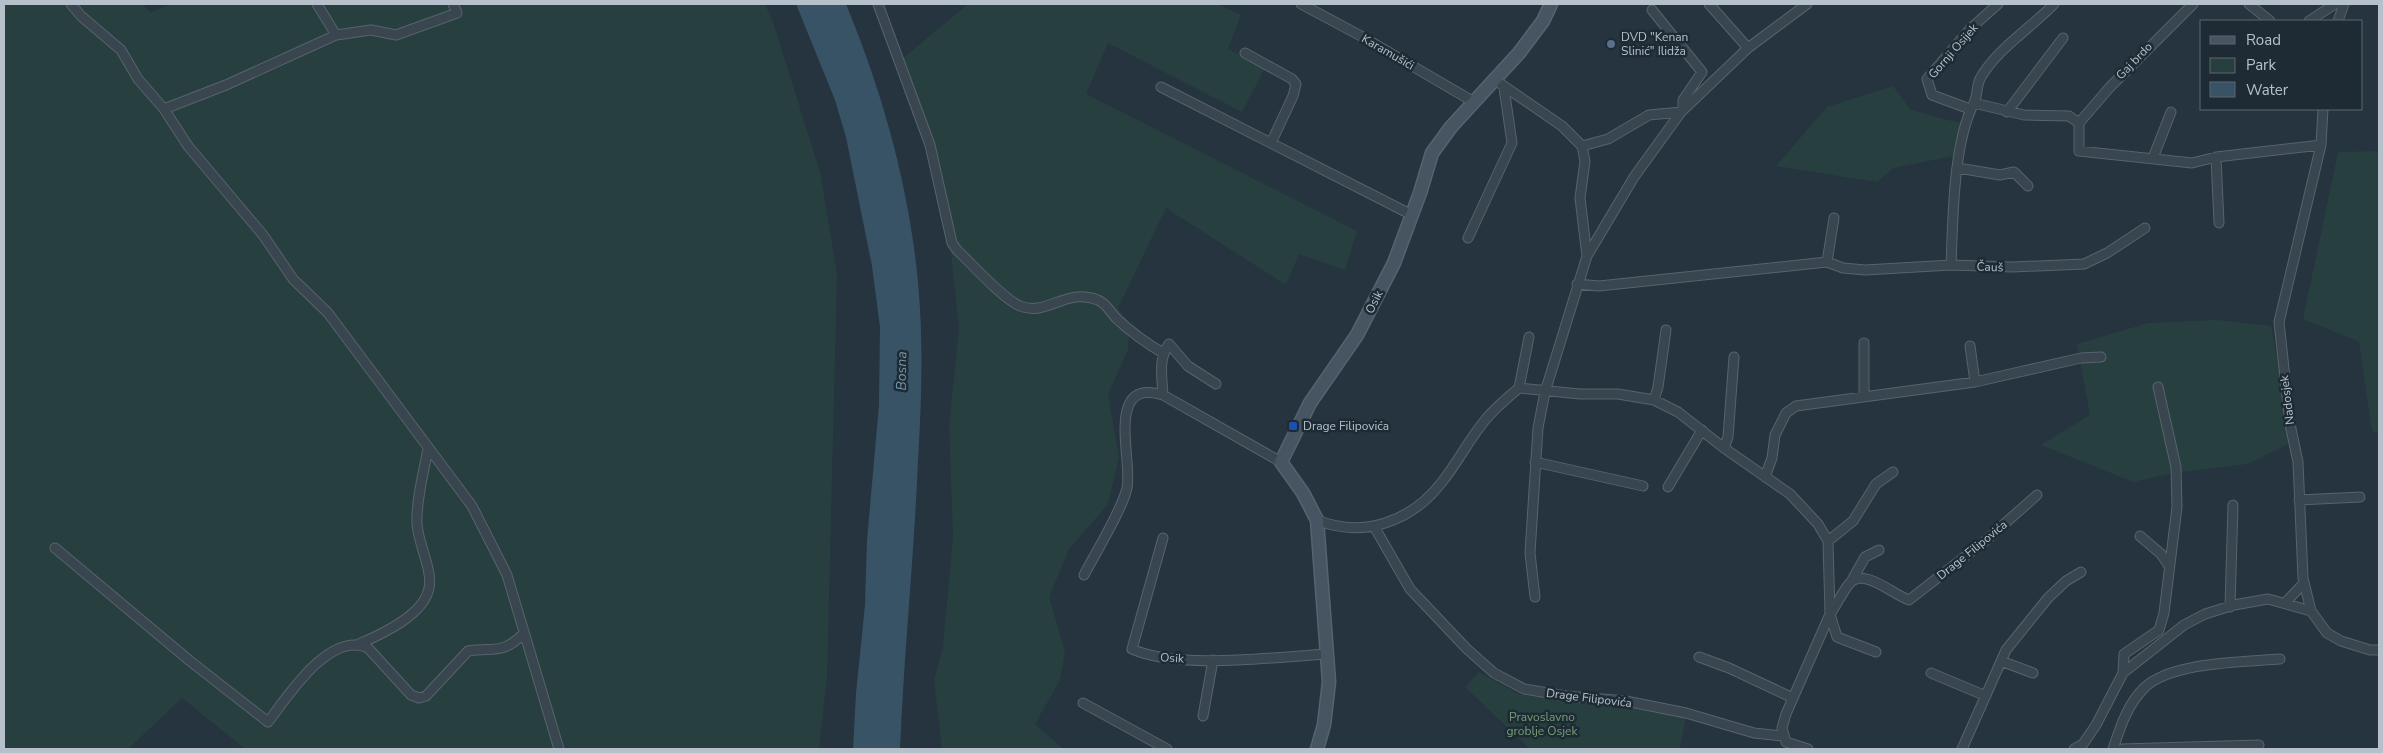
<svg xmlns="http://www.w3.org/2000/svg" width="2383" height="753" viewBox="0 0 2383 753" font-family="'Nunito Sans',sans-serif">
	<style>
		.green { fill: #27403f }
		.water { fill: #395366 }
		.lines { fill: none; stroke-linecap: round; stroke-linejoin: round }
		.minor-casing { stroke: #57636d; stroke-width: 11 }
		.secondary-casing { stroke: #57636d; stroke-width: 15 }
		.minor { stroke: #39464f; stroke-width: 9 }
		.secondary { stroke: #475562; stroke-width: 12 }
		.service-dot { fill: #5c6f8a; stroke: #1e2b34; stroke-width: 2 }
		.transit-dot { fill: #1a4fb4; stroke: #1e2b34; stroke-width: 2 }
		.labels { text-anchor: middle; stroke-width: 5; stroke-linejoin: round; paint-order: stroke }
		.poi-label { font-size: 12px; fill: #b5c0ca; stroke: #1e2b34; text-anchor: start }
		.street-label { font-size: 12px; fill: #b5c0ca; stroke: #1e2b34 }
		.park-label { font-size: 12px; fill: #749f77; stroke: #1e2b34 }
		.water-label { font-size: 14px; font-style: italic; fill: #7696ac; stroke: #1e2b34 }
	</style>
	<rect width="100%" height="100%" fill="#25343f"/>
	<!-- green -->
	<path class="green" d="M4,4H143L150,13L170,4H765L774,25L820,172L837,274L827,676L819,749H245L182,698L128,749H4Z
		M968,4H1218L1241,15L1228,49L1265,68L1242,112L1108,43L1086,94L1357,231L1345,270L1299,254L1286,285L1166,208L1118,308L1130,325L1128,350L1108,394L1119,457L1108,504L1069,549L1049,597L1065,652L1060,680L1035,724L1063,749H942L934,680L943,647L953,537L949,424L959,329L950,244L931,141L902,59Z
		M1893,86L1911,110L1963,124L1953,156L1893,168L1877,182L1776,166L1827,107Z
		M2379,151V433L2372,431L2359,342L2303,319L2338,152Z
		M2217,320L2271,326L2292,442L2248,464L2173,473L2133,482L2041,445L2090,415L2077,344L2148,323Z
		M1479,672L1518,694L1686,715L1680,749H1530L1465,687Z"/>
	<!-- water -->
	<path class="water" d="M796,4H846C886,101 914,204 920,309C923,360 921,410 918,461C914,557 904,653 900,749H853L856,693L865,605L867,540L879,405L880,327L872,266L846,137L835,100Z"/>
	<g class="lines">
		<defs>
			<path id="minor" d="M71,4L81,16L121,50L138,79L164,109L188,146L263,235L293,279L328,313L472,506L507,575L559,749
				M317,4L336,35
				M878,4L930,145L952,243L957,250C971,263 1004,300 1020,306C1047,317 1066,287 1098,300C1107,304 1110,312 1117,319C1131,332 1146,343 1163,353
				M1301,4L1361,36L1474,102
				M1709,4L1748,48
				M2193,4L2110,87L2079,123V151L2192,163L2216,157L2321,145
				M2249,4L2270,21
				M1652,10L1702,72L1683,100V110
				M2309,21L2335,4
				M2338,21L2344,4
				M1245,53L1292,79L1296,84L1293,96L1271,143
				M1495,80L1562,126L1582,146L1608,139L1649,115L1681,112
				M1161,87L1412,215
				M1974,103L2024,115L2069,116L2079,123
				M164,109L226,85L336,35L371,30L396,35L457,13L453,4
				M1970,109L1932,95L1927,79L1970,29L1998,4
				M2323,109L2321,145L2279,322L2290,424L2298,462L2303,578L2311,611L2327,633L2341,641L2370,650H2379
				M2007,112L2063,38
				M1582,146L1585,161L1580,198L1587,256
				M2216,157L2219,223
				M2153,158L2171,112
				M1958,168L2000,175L2014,172L2028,186
				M1468,238L1512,143L1504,88
				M1827,262L1834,218
				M1951,265C1953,219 1953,143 1974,103C1978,95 1976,85 1981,77C1998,48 2031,28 2054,4
				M1577,284L1599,286L1827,262L1843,268L1865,270L1951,265L2013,267L2084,264L2107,253L2145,228
				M1864,343V395
				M1970,346L1975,382
				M1519,388L1529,337
				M1163,395C1162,377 1158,359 1169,344L1188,366L1216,384
				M1654,400L1658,387L1666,330
				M1724,448L1728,437L1734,357
				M1535,462L1643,486
				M1765,477L1772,458L1775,435L1786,413L1796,406L1975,382L2081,358L2101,357
				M1668,487L1702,430
				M2299,500L2360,497
				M1317,520C1364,539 1412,521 1442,482C1458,462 1469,439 1486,419C1496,407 1507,398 1519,388L1580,394H1618L1654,400L1678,412L1724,448L1790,494L1818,524L1828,541L1830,614L1786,714L1782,728L1786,742L1808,749
				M1375,528L1410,589L1467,649L1494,673L1524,689L1566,696L1626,701L1686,713L1754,733L1783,736
				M2140,536L2161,554L2169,566
				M1163,538L1132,649C1178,670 1276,657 1328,654
				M1828,541L1853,521L1876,484L1893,472
				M55,548L190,661L268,722C288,696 330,630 368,648L411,695L419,698L426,696L468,651C494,647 503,655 524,633
				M1084,575C1096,552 1122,510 1127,488C1133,461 1104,377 1163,395L1281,462
				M1851,582L1865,557L1879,550
				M1535,597L1530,553L1538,428L1545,392L1587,256L1634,177L1681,112L1748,48L1807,4
				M2285,603L2304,583
				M2230,607L2233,505
				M359,644C382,634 424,615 429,588C433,571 418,543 417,524C416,499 424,472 428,448
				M1876,652L1837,637L1830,614C1837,604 1842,593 1849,584C1863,566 1895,596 1909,600L1985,541L2037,495
				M1699,657L1729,668L1793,698
				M2001,661L2033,673
				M1931,673L1986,696
				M2123,673L2124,654L2159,630L2164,613L2177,507L2176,467L2158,387
				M1083,703L1167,749
				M1203,716L1213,660
				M1962,749L2006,650L2048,598L2066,581L2081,572
				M2074,749L2083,744L2096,725L2123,673L2184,625L2205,614L2234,605L2268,599L2311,611
				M2113,749C2120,728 2127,705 2144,688C2171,662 2242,662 2280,659
				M2122,749L2259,745"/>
			<path id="secondary" d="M1317,749L1324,725L1329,682L1317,520L1303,493L1281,462L1310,403L1357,335L1394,263L1420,193L1432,153L1451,127L1519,53L1543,21L1551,4"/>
		</defs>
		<!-- minor casing -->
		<use href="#minor" class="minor-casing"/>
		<!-- secondary casing -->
		<use href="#secondary" class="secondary-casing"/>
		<!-- minor -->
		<use href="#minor" class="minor"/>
		<!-- secondary -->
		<use href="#secondary" class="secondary"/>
	</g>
	<!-- markers -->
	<circle class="service-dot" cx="1611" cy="44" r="5"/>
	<rect class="transit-dot" x="1288" y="421" width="10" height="10" rx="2.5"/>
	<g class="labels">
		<!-- poi labels -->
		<g class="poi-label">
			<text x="1621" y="41">DVD "Kenan<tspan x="1621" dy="14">Slinić" Ilidža</tspan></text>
			<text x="1303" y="430">Drage Filipovića</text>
		</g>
		<!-- street labels -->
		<g class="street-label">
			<text transform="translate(1953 51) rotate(-49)" y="4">Gornji Osijek</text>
			<text transform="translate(1388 52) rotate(30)" y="4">Karamušići</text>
			<text transform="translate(2134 61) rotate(-46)" y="4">Gaj brdo</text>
			<text transform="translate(1990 267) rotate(2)" y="4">Čauš</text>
			<text transform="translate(1374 302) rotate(-63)" y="4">Osik</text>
			<text transform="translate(2287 400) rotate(-97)" y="4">Nadosjek</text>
			<text transform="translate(1972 550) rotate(-39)" y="4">Drage Filipovića</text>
			<text transform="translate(1172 658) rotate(3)" y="4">Osik</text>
			<text transform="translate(1589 698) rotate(7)" y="4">Drage Filipovića</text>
		</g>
		<!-- park labels -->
		<g class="park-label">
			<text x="1542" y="721">Pravoslavno<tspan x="1542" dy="14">groblje Osjek</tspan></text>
		</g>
		<!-- water labels -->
		<g class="water-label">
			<text transform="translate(901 371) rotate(-89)" y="5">Bosna</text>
		</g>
	</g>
	<!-- border -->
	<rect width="2383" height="753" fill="none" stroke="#b5c0ca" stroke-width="10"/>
	<!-- legend -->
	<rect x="2200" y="20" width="162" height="90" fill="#1e2b34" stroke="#5a6770"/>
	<rect x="2210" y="36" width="25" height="8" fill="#475562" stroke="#5a6770"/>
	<text x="2246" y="45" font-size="15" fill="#b5c0ca">Road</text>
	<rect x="2210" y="58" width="25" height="15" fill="#27403f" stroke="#5a6770"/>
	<text x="2246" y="70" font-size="15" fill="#b5c0ca">Park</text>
	<rect x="2210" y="82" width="25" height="15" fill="#395366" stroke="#5a6770"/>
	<text x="2246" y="95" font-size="15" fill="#b5c0ca">Water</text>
</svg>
